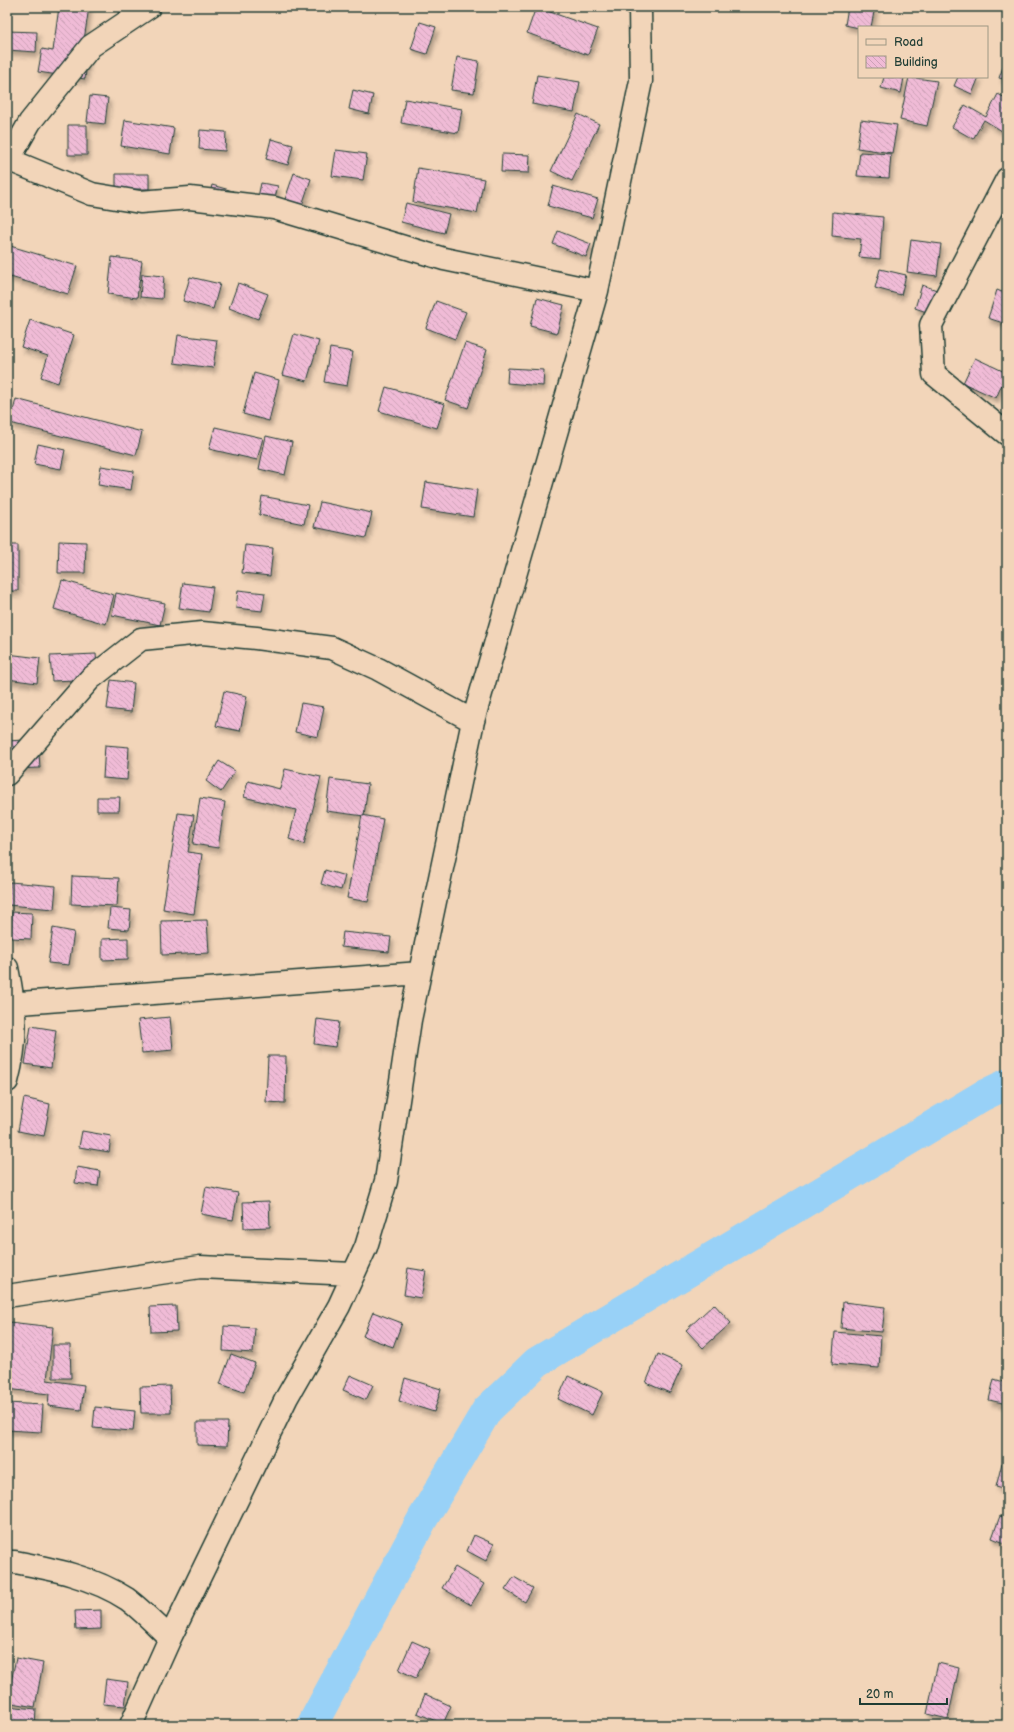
<svg xmlns="http://www.w3.org/2000/svg" width="1014" height="1732" viewBox="0 0 1014 1732" font-family="'Balsamiq Sans',sans-serif">
	<style>
		.lines { fill: none; stroke-linecap: round; stroke-linejoin: round }
		.canal { stroke: #98d1f7; stroke-width: 31 }
		.building { fill: url(#building-back-hatch); stroke: #1f3d34; filter: url(#shadow) }
		.street-casing { stroke: #1f3d34; stroke-width: 25 }
		.street { stroke: #f2d5b9; stroke-width: 22 }
	</style>
	<defs>
		<pattern id="building-back-hatch" width="6" height="6" patternUnits="userSpaceOnUse"><rect width="6" height="6" fill="#f0bbd6"/><path d="M-1 5l2 2M0 0l6 6M5-1l2 2" fill="none" stroke="#cda2b8"/></pattern>
		<filter id="shadow"><feDropShadow dx="2.5" dy="4.5" stdDeviation="2" flood-color="#0004"/></filter>
	</defs>
	<rect width="100%" height="100%" fill="#f2d5b9"/>
	<filter id="ink" filterUnits="userSpaceOnUse"><feTurbulence type="fractalNoise" baseFrequency=".025" numOctaves="2"/><feDisplacementMap in="SourceGraphic" scale="8" xChannelSelector="R" yChannelSelector="G"/><feConvolveMatrix kernelMatrix="1 2 1 2 8 2 1 2 1" color-interpolation-filters="sRGB"/></filter>
	<g filter="url(#ink)">
		<g class="lines">
			<!-- canal -->
			<path class="canal" d="M312,1725L423,1518L487,1410L537,1362L982,1096L1007,1084"/>
		</g>
		<!-- building -->
		<path class="building" d="M59,7H89L84,40L90,41L85,79L38,72L42,49L53,51Z
			M536,7L598,29L588,55L527,33Z
			M848,7H875L871,27L859,28L845,25Z
			M420,22L436,27L427,54L411,49Z
			M7,31L37,32L36,52L7,50Z
			M457,57L479,61L474,93L451,90Z
			M1006,59H1007V80L999,78Z
			M537,75L580,82L574,112L532,104Z
			M884,77L904,78L901,93L881,88Z
			M909,77L937,81L927,126L900,120Z
			M958,77H979L972,94L954,86Z
			M353,90L373,95L369,114L349,109Z
			M998,94L1007,99V123L1002,131L984,120L973,139L952,127L965,105L986,117Z
			M90,96L108,98L105,124L87,122Z
			M405,99L462,109L458,133L401,123Z
			M578,114L599,124L572,181L551,171Z
			M125,120L174,128L170,154L121,146Z
			M861,120L897,125L892,153L857,148Z
			M68,125H87V155H68Z
			M200,130L226,132L225,151L199,149Z
			M271,139L293,145L288,165L266,159Z
			M336,150L367,154L363,180L332,176Z
			M860,152L891,154L889,178L857,176Z
			M502,154L530,155L529,173L501,172Z
			M418,168L484,179L477,213L413,202Z
			M294,173L311,179L299,214L282,208Z
			M116,174H149V189H116Z
			M261,183L278,186L273,205L257,202Z
			M212,185L233,191L228,206L208,201Z
			M553,186L598,199L592,218L548,206Z
			M406,203L449,214L444,233L401,222Z
			M833,212L883,217L880,259L859,257L861,239L832,236Z
			M558,231L591,244L586,257L553,244Z
			M911,240L941,244L937,276L907,272Z
			M7,245L77,266L68,294L7,276Z
			M112,257L142,261L137,298L108,294Z
			M880,269L906,275L901,295L875,288Z
			M142,274L164,276L162,299L140,297Z
			M190,277L220,284L213,309L183,301Z
			M238,283L268,294L258,319L229,308Z
			M922,285L943,292L935,315L915,308Z
			M997,290L1007,294L1006,324L988,318Z
			M537,298L564,305L557,333L530,326Z
			M436,301L466,312L455,339L426,328Z
			M30,320L74,335L58,383L41,377L48,356L21,347Z
			M294,334L319,341L307,381L282,375Z
			M178,335L217,340L213,368L174,363Z
			M465,343L487,350L468,408L445,400Z
			M330,348L353,352L347,386L324,382Z
			M975,358L1007,373L996,398L963,383Z
			M508,368L544,370L543,386L507,383Z
			M254,373L279,380L269,421L243,414Z
			M386,387L445,404L437,428L379,411Z
			M16,399L142,432L136,455L10,423Z
			M215,427L263,438L257,460L209,449Z
			M266,436L292,442L285,475L259,469Z
			M38,444L65,450L61,469L34,464Z
			M101,466L134,471L131,490L98,485Z
			M426,482L477,490L473,517L422,509Z
			M262,496L308,505L304,524L259,515Z
			M320,502L372,513L366,538L314,527Z
			M59,541L86,542L85,573H58Z
			M7,545H18V591H7Z
			M245,545L273,548L270,576L242,573Z
			M62,580L114,595L106,624L54,609Z
			M183,583L213,587L209,612L179,608Z
			M238,590L265,593L262,611L236,608Z
			M116,593L165,603L160,625L112,615Z
			M7,654L40,658L37,683L7,679Z
			M96,654L98,679L52,681L50,656Z
			M111,680L134,683L131,712L107,709Z
			M224,691L247,696L240,731L216,726Z
			M301,703L324,707L318,737L295,732Z
			M38,739L40,768L10,769L8,741Z
			M105,745L129,747L127,780L103,778Z
			M219,761L235,771L221,792L206,781Z
			M285,769L321,777L304,844L289,839L296,810L244,797L248,781L280,789Z
			M330,779L368,784L364,816L326,811Z
			M97,797H120L119,811H97Z
			M200,798L225,802L218,848L193,844Z
			M178,813L194,815L188,852L202,854L194,914L163,909Z
			M362,815L383,819L368,902L347,898Z
			M325,870L345,876L341,890L321,884Z
			M72,876L119,878L117,906L71,904Z
			M10,882L56,886L54,909L8,905Z
			M110,908L131,910L129,930L108,928Z
			M12,912L32,913L31,939L11,938Z
			M207,920L209,953L162,955L161,921Z
			M53,928L74,932L69,965L48,963Z
			M343,932L391,937L389,952L341,947Z
			M128,938V959L102,960V939Z
			M170,1017L173,1050L142,1053L138,1020Z
			M317,1019L339,1022L335,1047L314,1044Z
			M31,1026L56,1030L51,1068L25,1064Z
			M268,1056H286L285,1103L266,1102Z
			M24,1098L50,1104L44,1136L18,1131Z
			M82,1131L111,1136L109,1152L79,1147Z
			M77,1167L100,1171L98,1186L75,1183Z
			M206,1187L238,1193L233,1220L201,1214Z
			M269,1201L270,1227L244,1228L243,1202Z
			M408,1268L426,1271L421,1298L404,1295Z
			M843,1302L885,1307L882,1332L841,1328Z
			M714,1304L731,1323L703,1348L686,1330Z
			M176,1306L177,1331L151,1332L150,1307Z
			M373,1312L402,1323L393,1347L363,1336Z
			M9,1322L53,1327L47,1380L84,1385L81,1410L48,1406L49,1394L7,1389V1339Z
			M224,1326L255,1328L253,1353L223,1351Z
			M835,1332L881,1336L879,1368L832,1364Z
			M53,1345H70L71,1378H53Z
			M231,1354L255,1363L244,1392L220,1384Z
			M658,1354L683,1365L670,1393L646,1383Z
			M350,1375L373,1385L366,1400L343,1390Z
			M568,1376L603,1392L592,1415L558,1399Z
			M405,1378L441,1389L434,1412L399,1401Z
			M994,1379L1007,1383V1404L989,1400Z
			M170,1386L171,1413H141L140,1387Z
			M7,1403L43,1405L41,1432L7,1430Z
			M95,1407L135,1411L133,1431L93,1428Z
			M197,1422H228L227,1446L197,1445Z
			M1002,1463L1007,1464V1490L996,1487Z
			M1000,1516L1007,1518V1544L992,1538Z
			M474,1535L494,1544L486,1561L467,1551Z
			M455,1567L484,1584L471,1605L442,1588Z
			M514,1577L533,1588L525,1602L505,1590Z
			M101,1610V1629L76,1630L75,1611Z
			M412,1641L430,1649L416,1678L399,1670Z
			M16,1658L43,1663L35,1707L7,1702Z
			M938,1663L959,1668L948,1719L927,1714Z
			M106,1679L128,1682L125,1706L103,1704Z
			M425,1694L451,1706L443,1724L417,1713Z
			M7,1706L36,1709L35,1725H7Z"/>
		<g class="lines">
			<defs>
				<path id="street" d="M7,159L92,194L140,202L190,198L274,208L444,259L597,291
					M9,159L30,122L91,46L149,7
					M1007,179L931,325L934,374L1007,434
					M7,774L90,679L141,639L202,633L256,638L332,648L378,669L473,721
					M7,968C16,1011 18,1039 7,1081
					M7,1004L420,973
					M7,1296L200,1267L353,1274
					M7,1562H15C53,1569 93,1577 127,1599C142,1610 156,1625 170,1638
					M131,1725L170,1638L287,1397L339,1306L366,1247L386,1181L410,1020L473,721L597,291L641,81L640,7"/>
			</defs>
			<!-- street casing -->
			<use href="#street" class="street-casing"/>
			<!-- street -->
			<use href="#street" class="street"/>
		</g>
	</g>
	<!-- margin -->
	<rect width="1014" height="1732" fill="none" stroke="#f2d5b9" stroke-width="24"/>
	<rect x="12" y="12" width="990" height="1708" fill="none" stroke="#1f3d34" stroke-width="1.5" filter="url(#ink)"/>
	<!-- legend -->
	<rect x="858" y="26" width="130" height="52" fill="#f2d5b9" stroke="#9e9884"/>
	<rect x="866" y="39" width="20" height="6" fill="#f2d5b9" stroke="#9e9884"/>
	<text x="894" y="46" font-size="12" fill="#1f3d34">Road</text>
	<rect x="866" y="56" width="20" height="12" fill="url(#building-back-hatch)" stroke="#9e9884"/>
	<text x="894" y="66" font-size="12" fill="#1f3d34">Building</text>
	<!-- scale -->
	<path d="M860 1698v6h87v-6" fill="none" stroke="#1f3d34" stroke-width="2"/>
	<text x="866" y="1698" font-size="12" fill="#1f3d34" stroke="#f2d5b9" stroke-width="3" paint-order="stroke">20 m</text>
</svg>
